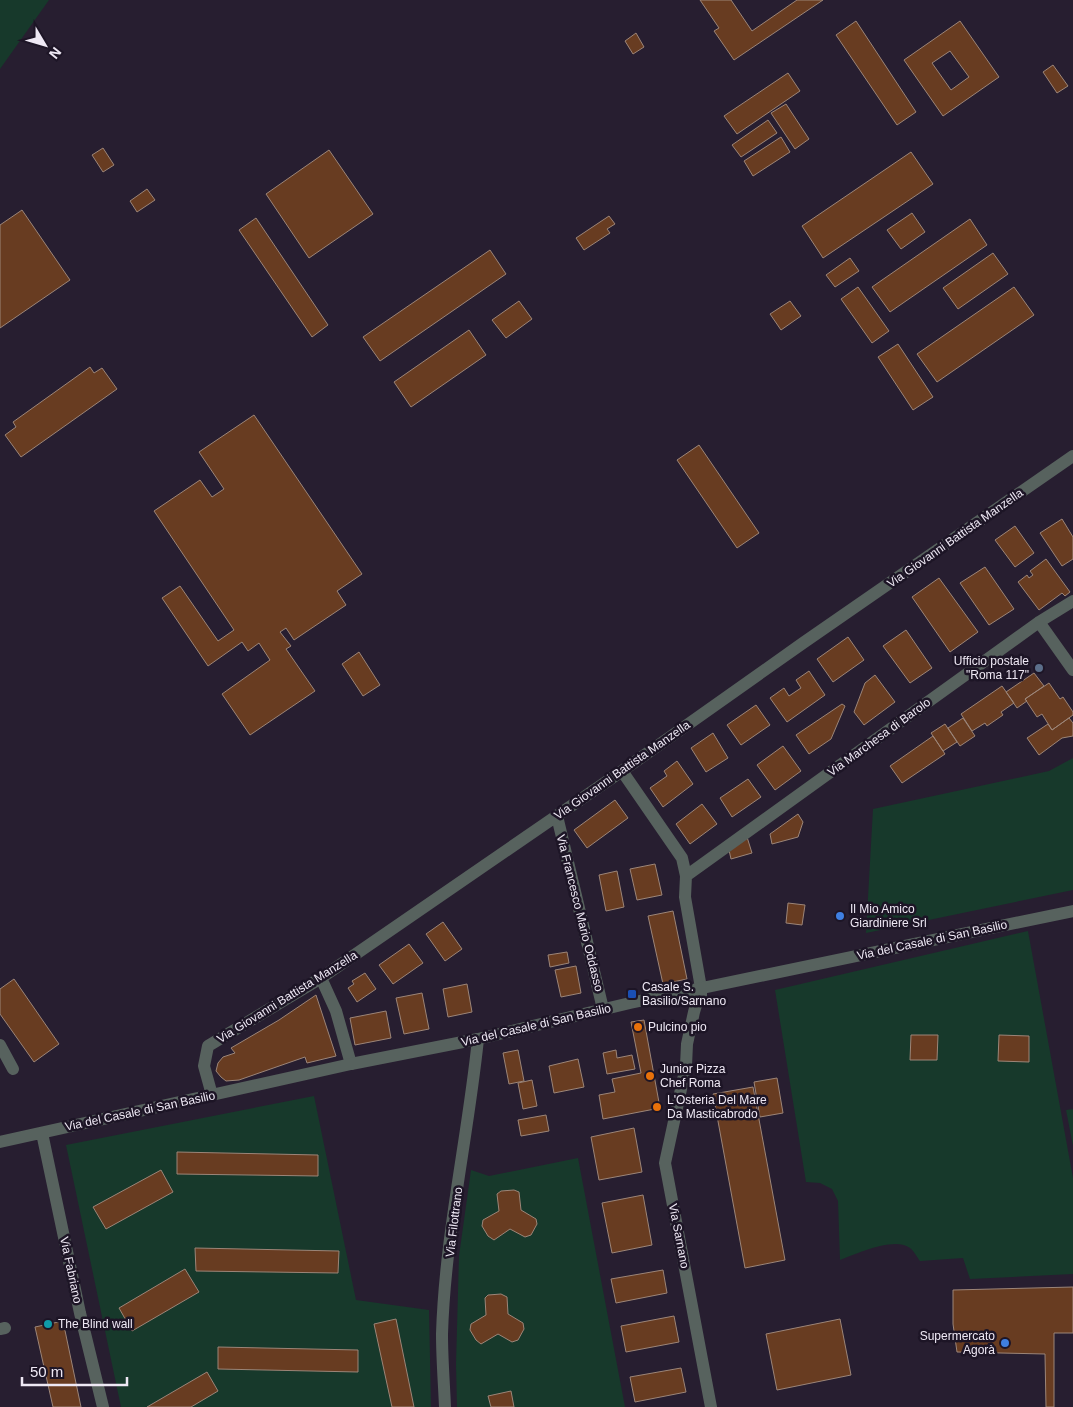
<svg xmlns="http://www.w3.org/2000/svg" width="1073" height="1407" viewBox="0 0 1073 1407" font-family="Helvetica,sans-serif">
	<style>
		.green { fill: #17392b }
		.building { fill: #683c21; stroke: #9c8578; fill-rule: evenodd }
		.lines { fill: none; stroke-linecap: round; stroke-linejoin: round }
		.pedestrian { stroke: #57625e; stroke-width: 12 }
		.minor { stroke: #57625e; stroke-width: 12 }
		.tertiary { stroke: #57625e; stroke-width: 12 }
		.service-dot { fill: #5c6f8a; stroke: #1d1526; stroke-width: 2 }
		.shop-dot { fill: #3f7fe0; stroke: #1d1526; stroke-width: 2 }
		.transit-dot { fill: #1a4fb4; stroke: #1d1526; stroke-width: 2 }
		.food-dot { fill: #e8710a; stroke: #1d1526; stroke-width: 2 }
		.culture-dot { fill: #0f9aa8; stroke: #1d1526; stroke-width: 2 }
		.labels { text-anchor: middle; stroke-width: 5; stroke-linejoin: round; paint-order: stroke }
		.street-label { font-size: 12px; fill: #eee8f4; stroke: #1d1526 }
		.poi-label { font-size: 12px; fill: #eee8f4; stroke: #1d1526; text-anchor: start }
	</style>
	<rect width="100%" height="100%" fill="#271e30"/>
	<!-- green -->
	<path class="green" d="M0,0H49L0,69Z
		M1073,758V890L866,933L873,809L1049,771Z
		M1028,931L1073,1178V1274L970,1279L963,1258L920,1261C917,1257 914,1251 910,1248C895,1236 856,1254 840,1260L838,1201L832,1189L820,1183L806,1182L775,990Z
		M314,1096L356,1300L429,1310L431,1407H121L66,1145Z
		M1073,1109V1146L1066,1110Z
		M578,1158L625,1407H457L456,1364L459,1256L471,1170L489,1176Z"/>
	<!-- building -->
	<path class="building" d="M700,0H731L752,31L797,0H823L734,60L714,31L719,28Z
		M856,21L916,112L897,125L836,35Z
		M960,21L999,77L943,116L904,60ZM950,51L969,77L951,90L932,63Z
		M636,33L644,47L633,54L625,41Z
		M1053,65L1068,86L1057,93L1043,72Z
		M788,73L800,91L737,134L724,116Z
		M786,104L809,139L795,149L771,113Z
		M768,120L777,133L741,157L732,145Z
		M781,137L790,152L753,176L744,161Z
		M103,148L114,165L103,172L92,155Z
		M329,150L373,214L309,258L266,194Z
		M911,152L933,184L823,258L802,226Z
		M147,189L155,200L137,212L130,201Z
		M22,210L70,280L0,328V225Z
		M912,213L925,232L901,249L887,230Z
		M609,216L615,224L607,229L610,233L584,250L576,238Z
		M256,218L328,325L312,337L239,230Z
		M970,219L987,245L890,312L872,287Z
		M490,250L506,274L380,361L363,337Z
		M993,253L1008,274L958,309L943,288Z
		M850,258L859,271L835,287L826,275Z
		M858,287L889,331L872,343L841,299Z
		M1014,287L1034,315L937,382L917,354Z
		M519,301L532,319L506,338L492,320Z
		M790,301L801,316L781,330L770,314Z
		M469,330L486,355L411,407L394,382Z
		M898,344L933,397L913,410L878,357Z
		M90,367L94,373L102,368L117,389L21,457L5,435L16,427L13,422Z
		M254,415L362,574L337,591L346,605L294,640L286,628L280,632L291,646L286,649L315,691L250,735L222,694L270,660L259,643L248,651L242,642L208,666L162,598L180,586L218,641L234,630L154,511L200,480L212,497L224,489L199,452Z
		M699,445L759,533L737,548L677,460Z
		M1062,519L1073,537V559L1062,566L1040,533Z
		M1015,526L1034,553L1015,567L995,540Z
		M1046,559L1070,592L1065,596L1062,593L1039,610L1018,582L1027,575L1029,578L1033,575L1030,571Z
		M985,567L1014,609L989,625L960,583Z
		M939,578L978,632L950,652L912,597Z
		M906,630L932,668L910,683L883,646Z
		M848,637L864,660L833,682L817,659Z
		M359,652L380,685L363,696L342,664Z
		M809,671L825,695L787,722L770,698L784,688L789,696L801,688L796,680Z
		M1034,673L1044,686L1025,699L1027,701L1017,708L1006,692Z
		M875,675L895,702L864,725L854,712L865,683Z
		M1049,683L1060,699L1063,697L1073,712V715L1052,730L1042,714L1037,717L1025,699Z
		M1002,686L1014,703L1001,712L1003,715L987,726L985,723L972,731L961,714Z
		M842,704L845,706L831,739L809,754L796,735Z
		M756,705L770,725L741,745L727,725Z
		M963,718L975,736L960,746L948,728Z
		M1069,718L1073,723V736L1062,738L1039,755L1027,738L1048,724L1052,730Z
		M945,724L957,742L943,751L931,733Z
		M713,733L728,758L706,772L691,748Z
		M933,736L945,754L902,783L890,766Z
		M783,746L801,771L775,790L757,765Z
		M677,761L693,784L663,807L650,788L667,776L664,771Z
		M748,779L761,797L732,817L720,798Z
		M615,800L628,818L587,848L574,830Z
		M702,804L717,824L690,844L676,824Z
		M798,814L803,822L798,837L772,844L770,834Z
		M747,837L752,853L731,859L729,850Z
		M655,864L662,895L637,900L630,869Z
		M617,871L624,907L606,911L599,875Z
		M788,903L805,905L802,925L786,923Z
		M673,911L687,979L663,984L648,916Z
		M443,922L462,949L445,961L426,934Z
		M409,944L423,963L393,984L379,965Z
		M567,952L569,963L550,967L548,955Z
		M576,966L581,993L561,997L555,970Z
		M365,973L376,989L357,1002L348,988L354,984L352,981Z
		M14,979L59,1044L34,1062L0,1014V989Z
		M467,984L472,1012L448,1017L443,989Z
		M422,993L429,1029L404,1034L396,998Z
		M316,995L336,1056L307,1063L305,1057L239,1080L226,1081L221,1077L216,1071L218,1063L223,1057L235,1053L231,1048L279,1020Z
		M386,1011L391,1038L355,1045L350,1018Z
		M644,1020L660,1108L603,1119L599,1095L615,1092L612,1079L641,1073L631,1022Z
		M911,1035H938L937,1060H910Z
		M999,1035L1029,1036V1062L998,1061Z
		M518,1050L524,1081L509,1084L503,1053Z
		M616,1050L617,1058L632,1055L635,1069L607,1074L603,1053Z
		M578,1059L584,1087L554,1093L549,1066Z
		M777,1078L783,1113L760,1117L754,1082Z
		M532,1080L537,1106L523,1109L518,1083Z
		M753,1087L785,1260L745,1268L713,1094Z
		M546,1115L549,1131L521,1136L518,1120Z
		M634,1128L642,1172L599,1180L591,1137Z
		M177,1152L318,1155V1176L177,1174Z
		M161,1170L173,1192L106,1229L93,1207Z
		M514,1190L519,1192L521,1210L536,1219L537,1224L531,1235L525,1237L510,1229L494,1240L488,1236L482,1226L483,1220L499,1211L497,1194L501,1191Z
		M643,1195L652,1245L612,1253L602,1203Z
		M195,1248L339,1251L338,1273L196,1271Z
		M185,1269L199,1292L132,1331L119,1308Z
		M663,1270L667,1293L616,1303L611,1279Z
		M1073,1287V1333H1054V1407H1046L1045,1354L957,1352L953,1324V1290Z
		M501,1294L507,1297L508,1314L523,1323L524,1329L518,1340L512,1342L498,1334L481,1344L476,1340L470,1330L471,1324L486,1315L485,1298L488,1295Z
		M674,1316L679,1342L626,1352L621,1326Z
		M396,1319L414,1407H392L374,1324Z
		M840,1319L851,1375L777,1390L766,1334Z
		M63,1321L81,1407H53L35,1327Z
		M218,1347L358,1350V1372L218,1369Z
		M681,1368L686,1392L635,1402L630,1377Z
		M207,1372L218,1391L191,1407H147Z
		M511,1391L514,1407H491L488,1396Z"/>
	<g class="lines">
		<!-- pedestrian -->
		<path class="pedestrian" d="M0,1329L5,1328"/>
		<!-- minor -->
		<path class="minor" d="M1039,622L1073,670
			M622,771L682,858L686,876L685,897L701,988V996
			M557,816L603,1009
			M686,876L1039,622L1073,601
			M321,978L336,1011L351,1064
			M701,988L694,1012L687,1044L686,1066L665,1163L711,1407
			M0,1045L13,1069
			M212,1095L204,1066L208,1046L321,978L622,771L803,643L1073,456
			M445,1407C444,1383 442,1359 442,1334C445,1235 468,1137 478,1039"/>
		<!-- tertiary -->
		<path class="tertiary" d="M42,1133L80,1313L103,1407
			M0,1142L351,1064L478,1039L630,1003L1073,911"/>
	</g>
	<!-- markers -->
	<circle class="service-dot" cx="1039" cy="668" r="5"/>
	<g class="shop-dot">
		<circle cx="840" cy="916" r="5"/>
		<circle cx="1005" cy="1343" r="5"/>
	</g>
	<rect class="transit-dot" x="627" y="989" width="10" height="10" rx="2.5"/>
	<g class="food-dot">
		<circle cx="638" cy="1027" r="5"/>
		<circle cx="650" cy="1076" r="5"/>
		<circle cx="657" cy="1107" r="5"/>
	</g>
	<circle class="culture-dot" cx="48" cy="1324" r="5"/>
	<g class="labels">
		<!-- street labels -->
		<g class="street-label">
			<text transform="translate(955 538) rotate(-35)" y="4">Via Giovanni Battista Manzella</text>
			<text transform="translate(879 737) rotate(-36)" y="4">Via Marchesa di Barolo</text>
			<text transform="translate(622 770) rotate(-35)" y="4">Via Giovanni Battista Manzella</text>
			<text transform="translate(580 913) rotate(76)" y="4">Via Francesco Mario Oddasso</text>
			<text transform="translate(932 940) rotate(-12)" y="4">Via del Casale di San Basilio</text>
			<text transform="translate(287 997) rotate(-32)" y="4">Via Giovanni Battista Manzella</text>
			<text transform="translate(536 1025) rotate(-13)" y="4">Via del Casale di San Basilio</text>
			<text transform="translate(140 1111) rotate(-12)" y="4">Via del Casale di San Basilio</text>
			<text transform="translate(454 1222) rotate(-83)" y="4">Via Filottrano</text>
			<text transform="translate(679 1236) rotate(79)" y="4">Via Sarnano</text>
			<text transform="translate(71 1270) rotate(78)" y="4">Via Fabriano</text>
		</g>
		<!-- poi labels -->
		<g class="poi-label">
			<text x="1029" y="665" text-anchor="end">Ufficio postale<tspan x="1029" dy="14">"Roma 117"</tspan></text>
			<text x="850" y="913">Il Mio Amico<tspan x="850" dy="14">Giardiniere Srl</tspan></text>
			<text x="642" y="991">Casale S.<tspan x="642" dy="14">Basilio/Sarnano</tspan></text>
			<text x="648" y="1031">Pulcino pio</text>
			<text x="660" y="1073">Junior Pizza<tspan x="660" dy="14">Chef Roma</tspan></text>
			<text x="667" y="1104">L'Osteria Del Mare<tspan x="667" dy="14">Da Masticabrodo</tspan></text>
			<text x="58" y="1328">The Blind wall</text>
			<text x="995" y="1340" text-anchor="end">Supermercato<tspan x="995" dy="14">Agorà</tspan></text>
		</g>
	</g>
	<!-- north arrow -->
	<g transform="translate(45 45) rotate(128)" stroke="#1d1526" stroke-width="4" paint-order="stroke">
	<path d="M0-4L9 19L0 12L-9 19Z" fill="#eee8f4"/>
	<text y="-8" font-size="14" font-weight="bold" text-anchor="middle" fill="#eee8f4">N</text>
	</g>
	<!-- scale -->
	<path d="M22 1377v8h105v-8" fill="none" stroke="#eee8f4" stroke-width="2.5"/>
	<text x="30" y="1377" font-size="15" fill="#eee8f4" stroke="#1d1526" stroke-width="4" paint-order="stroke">50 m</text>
</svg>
